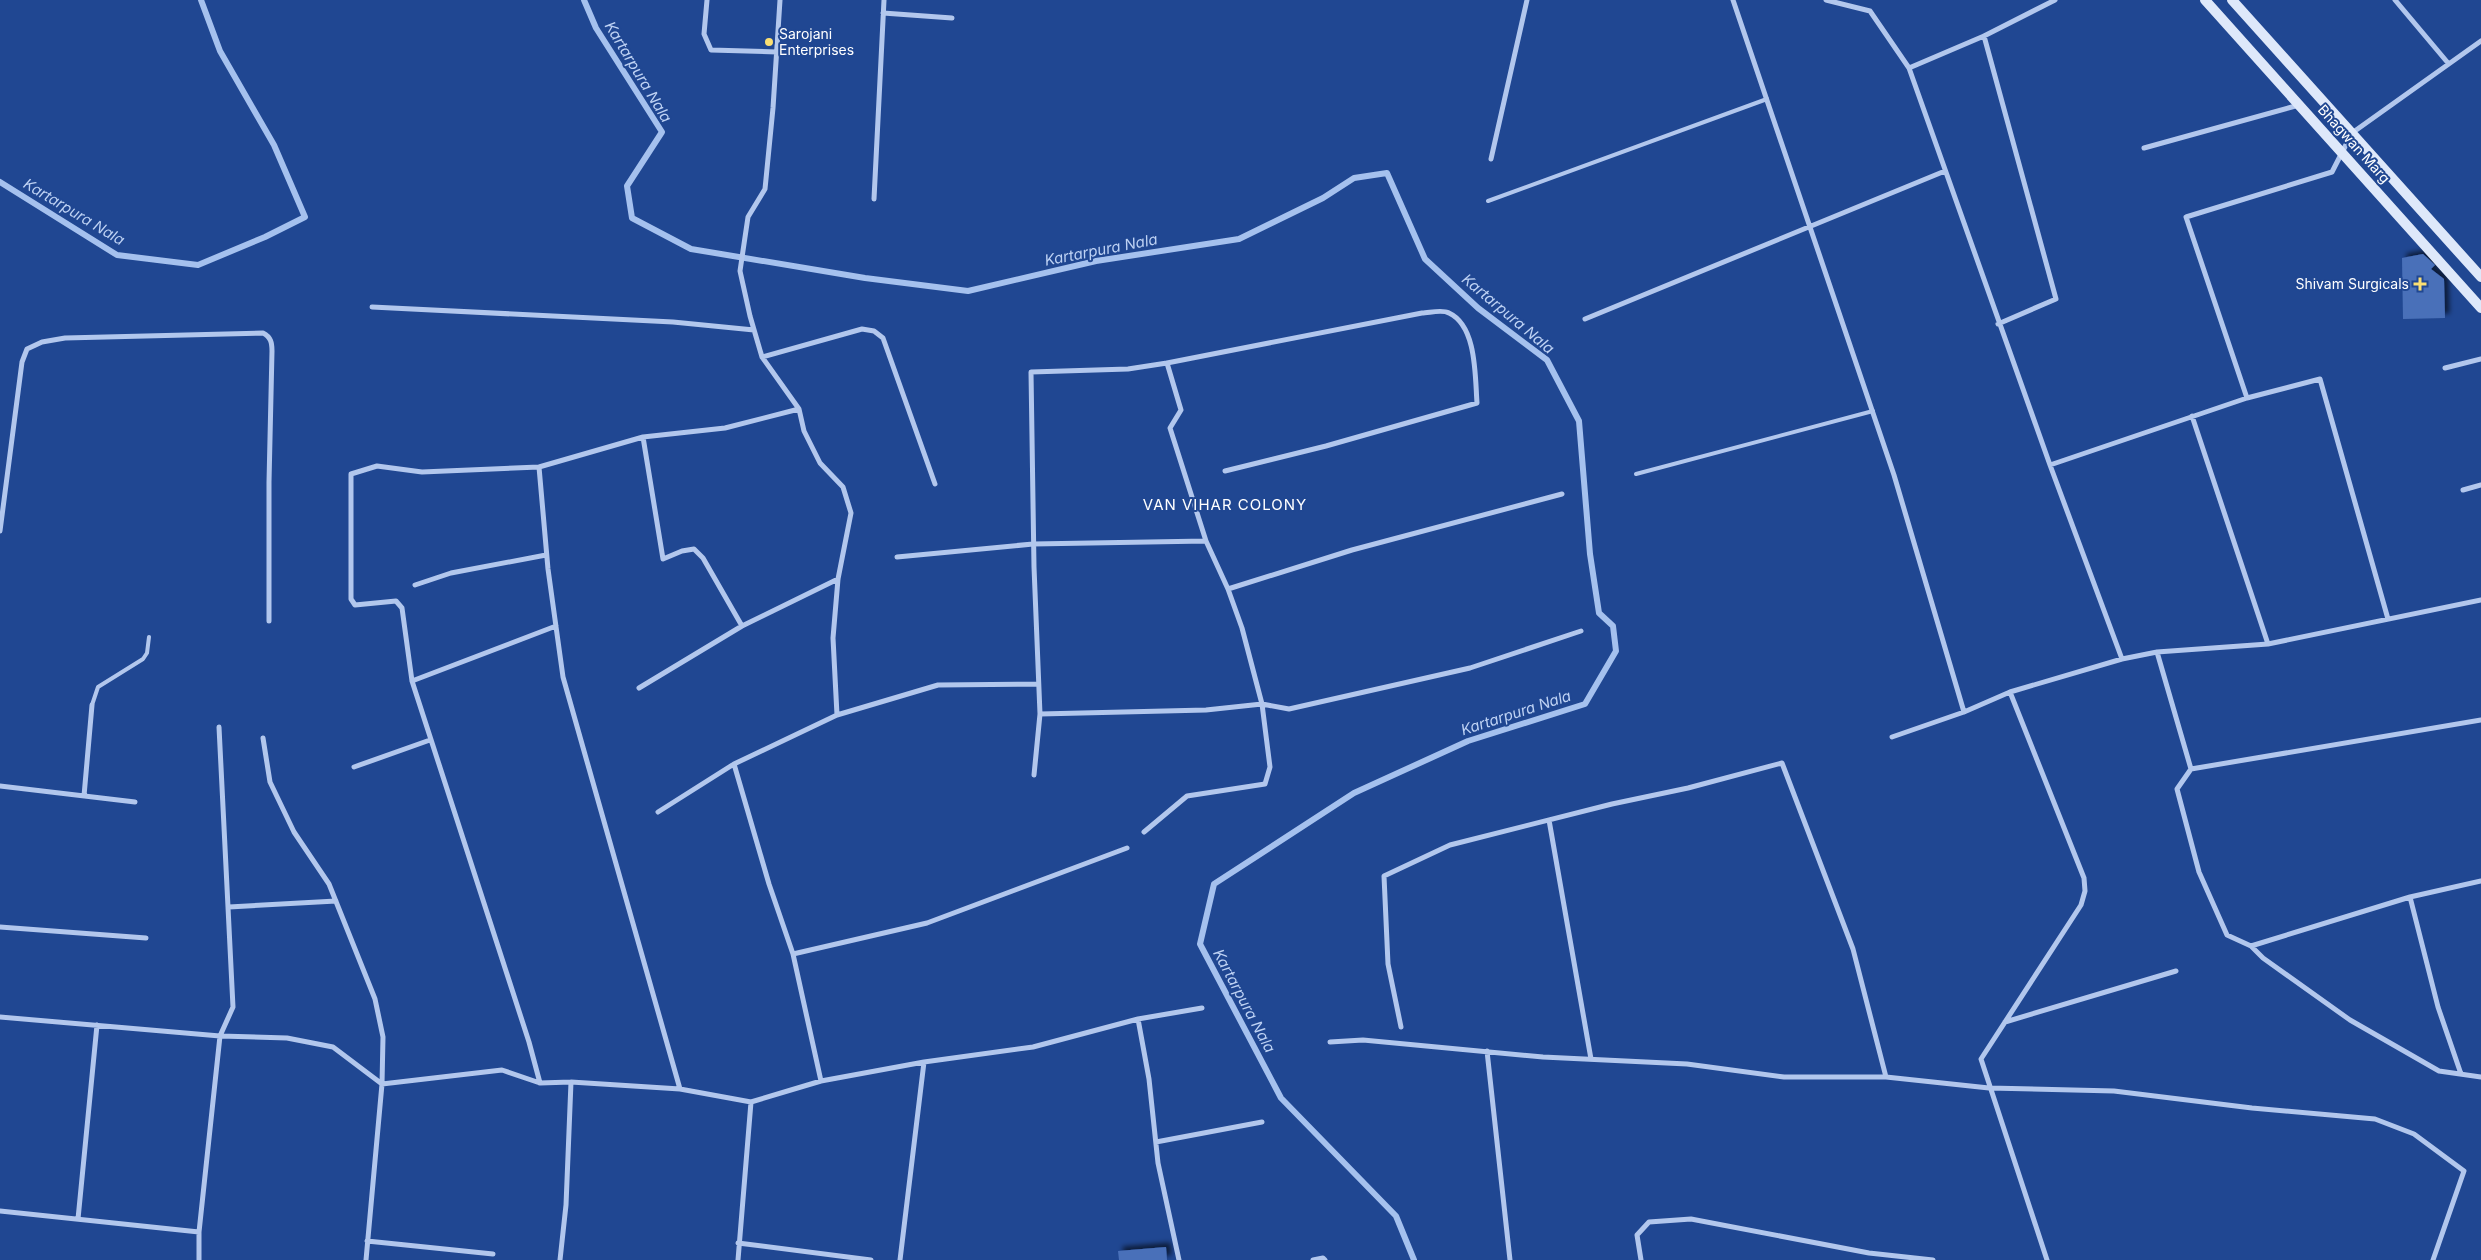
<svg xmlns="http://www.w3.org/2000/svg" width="2481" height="1260" viewBox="0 0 2481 1260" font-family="Inter,sans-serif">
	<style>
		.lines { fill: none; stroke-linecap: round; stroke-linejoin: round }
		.stream { stroke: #a5c1ee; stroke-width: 6 }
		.building { fill: #4970b9; filter: url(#shadow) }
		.lane { stroke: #b2c7ed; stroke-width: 4 }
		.street { stroke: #b2c7ed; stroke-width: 5 }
		.secondary { stroke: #dee8fa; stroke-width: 10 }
		.poi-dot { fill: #fadf73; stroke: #204792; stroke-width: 2 }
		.labels { text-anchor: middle; stroke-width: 4; stroke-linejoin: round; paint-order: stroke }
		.poi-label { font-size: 14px; fill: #fff; stroke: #204792; text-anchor: start }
		.street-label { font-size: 14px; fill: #fff; stroke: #204792 }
		.water-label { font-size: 15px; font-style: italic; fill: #bed2f4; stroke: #204792 }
		.neighbourhood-label { font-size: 15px; letter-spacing: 1px; fill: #fff; stroke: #204792 }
	</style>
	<defs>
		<filter id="shadow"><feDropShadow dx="4.5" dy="-4.5" stdDeviation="2.5" flood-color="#0009"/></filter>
	</defs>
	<rect width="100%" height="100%" fill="#204792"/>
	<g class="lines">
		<!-- stream -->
		<path class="stream" d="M584,0L596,28L662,132L627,186L632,218L691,249L865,278L968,291L1096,261L1239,239L1323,198L1354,178L1387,173L1425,259L1478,308L1547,360L1579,421L1590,554L1599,613L1613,626L1616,651L1585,704L1468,741L1354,793L1214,884L1200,944L1281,1098L1396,1216L1414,1260
			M0,182L117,255L198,265L265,237L305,217L274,145L220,51L201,0"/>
	</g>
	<!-- building -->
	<path class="building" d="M2423,254L2435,265L2431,269L2444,279L2445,318L2403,319L2402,258Z
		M1166,1247L1167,1260H1119L1118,1251Z"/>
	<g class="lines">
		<!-- lane -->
		<path class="lane" d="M1488,201L1767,99
			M1636,474L1873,411
			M92,705L98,687L143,659L147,653L149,637"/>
		<!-- street -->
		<path class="street" d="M707,0L704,34L711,50L777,52
			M780,0L773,108L765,189L748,217L740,271L750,316L762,357L799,409L804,431L820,463L843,487L851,513L838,579L833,638L837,715L734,764L769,884L793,954L821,1081L924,1062L1033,1047L1138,1019L1149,1079L1158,1163L1179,1260
			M1733,0L1894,475L1964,712
			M1826,0L1870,11L1909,68
			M2055,0L1984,36L1909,68L2050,465L2247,398L2320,379L2388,619
			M2395,0L2448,63
			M883,13L952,18
			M1984,36L2056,299L1998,324
			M2144,148L2299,105
			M1491,159L1527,0
			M874,199L884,0
			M372,307L673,322L754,330
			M1585,319L1945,171
			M762,357L862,329L874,331L883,338L935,484
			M1167,363L1181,410L1170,428L1206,541
			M2445,368L2481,359
			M2247,398L2186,217L2332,172L2352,133L2481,41
			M2192,416L2268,644
			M643,437L663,559L682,551L694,549L703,558L742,626
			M2050,465L2122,659L2157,652L2268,644L2481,600
			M539,467L548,569L563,677L680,1089L751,1102
			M2463,490L2481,485
			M0,531L22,362L27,349L42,342L65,338L263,333C271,337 272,343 272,351L269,482V621
			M897,557L1033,544L1206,541L1228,589
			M415,585L451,573L546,555
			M2157,652L2191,769L2481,720
			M412,681L556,626
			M639,688L742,626L838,579
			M2010,692L2084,878L2085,891L2081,905L1981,1059L2047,1260
			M1040,714L1206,710L1262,704L1242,628L1228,589L1352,550L1562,494
			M837,715L938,685L1037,684
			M1892,737L1964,712L2010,692L2122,659
			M263,738L270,782L294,832L329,884L375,999L383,1037L382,1084
			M354,767L430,740
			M2191,769L2177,789L2199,872L2227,935L2251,946L2410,897L2481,881
			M1034,775L1040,714L1034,567L1031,372L1128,369L1167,363L1422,313C1429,313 1442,309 1449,313C1477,326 1475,377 1477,403L1326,446L1225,471
			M0,786L135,802
			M84,796L92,705
			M658,812L734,764
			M1549,820L1591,1059
			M1144,832L1187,796L1265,784L1270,767L1262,704L1289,709L1470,668L1581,631
			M2410,897L2438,1007L2461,1074
			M229,907L336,901
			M0,927L146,938
			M2251,946L2263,958L2350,1020L2439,1071L2481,1077
			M793,954L927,923L1127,848
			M0,1017L220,1036L233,1007L219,727
			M1138,1019L1202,1008
			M2005,1022L2176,971
			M1401,1027L1388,964L1384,876L1450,845L1612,804L1688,788L1782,763L1853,949L1886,1077L1989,1088L2114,1091L2252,1108L2375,1119L2414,1134L2464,1171L2433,1260
			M1330,1042L1363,1040L1543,1057L1687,1064L1784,1077H1886
			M1487,1051L1510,1260
			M540,1083L529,1042L412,681L402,608L396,601L355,605L351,599V474L377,466L422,472L539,467L643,437L725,428L799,409
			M1156,1142L1262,1122
			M0,1211L199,1232
			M78,1219L97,1025
			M367,1241L493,1254
			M738,1243L871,1260
			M199,1260V1232L220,1036L287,1038L333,1047L382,1084
			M366,1260L382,1084L502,1070L540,1083L571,1082
			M560,1260L566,1205L571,1082L680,1089
			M738,1260L751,1102L821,1081
			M900,1260L924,1062
			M1313,1260L1323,1258L1325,1260
			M1641,1260L1637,1235L1649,1222L1691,1219L1869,1253L1933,1260"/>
		<!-- secondary -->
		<path class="secondary" d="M2205,0L2481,308
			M2232,0L2481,277"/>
	</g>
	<!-- markers -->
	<g class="poi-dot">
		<circle cx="769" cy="42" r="5"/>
		<path d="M2417.5 276.5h5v5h5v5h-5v5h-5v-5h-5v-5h5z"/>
	</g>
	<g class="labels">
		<!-- poi labels -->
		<g class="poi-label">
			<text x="779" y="39">Sarojani<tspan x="779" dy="16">Enterprises</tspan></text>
			<text x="2409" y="289" text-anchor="end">Shivam Surgicals</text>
		</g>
		<!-- street labels -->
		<g class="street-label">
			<text transform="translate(2354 144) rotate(48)" y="5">Bhagwan Marg</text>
		</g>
		<!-- water labels -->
		<g class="water-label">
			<text transform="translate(638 72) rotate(59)" y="5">Kartarpura Nala</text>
			<text transform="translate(74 212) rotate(31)" y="5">Kartarpura Nala</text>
			<text transform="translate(1101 250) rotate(-11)" y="5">Kartarpura Nala</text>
			<text transform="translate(1508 314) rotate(40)" y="5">Kartarpura Nala</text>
			<text transform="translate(1516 713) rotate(-18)" y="5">Kartarpura Nala</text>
			<text transform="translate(1244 1001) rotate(62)" y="5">Kartarpura Nala</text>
		</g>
		<!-- neighbourhood labels -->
		<g class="neighbourhood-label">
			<text x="1225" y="510">VAN VIHAR COLONY</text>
		</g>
	</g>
</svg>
